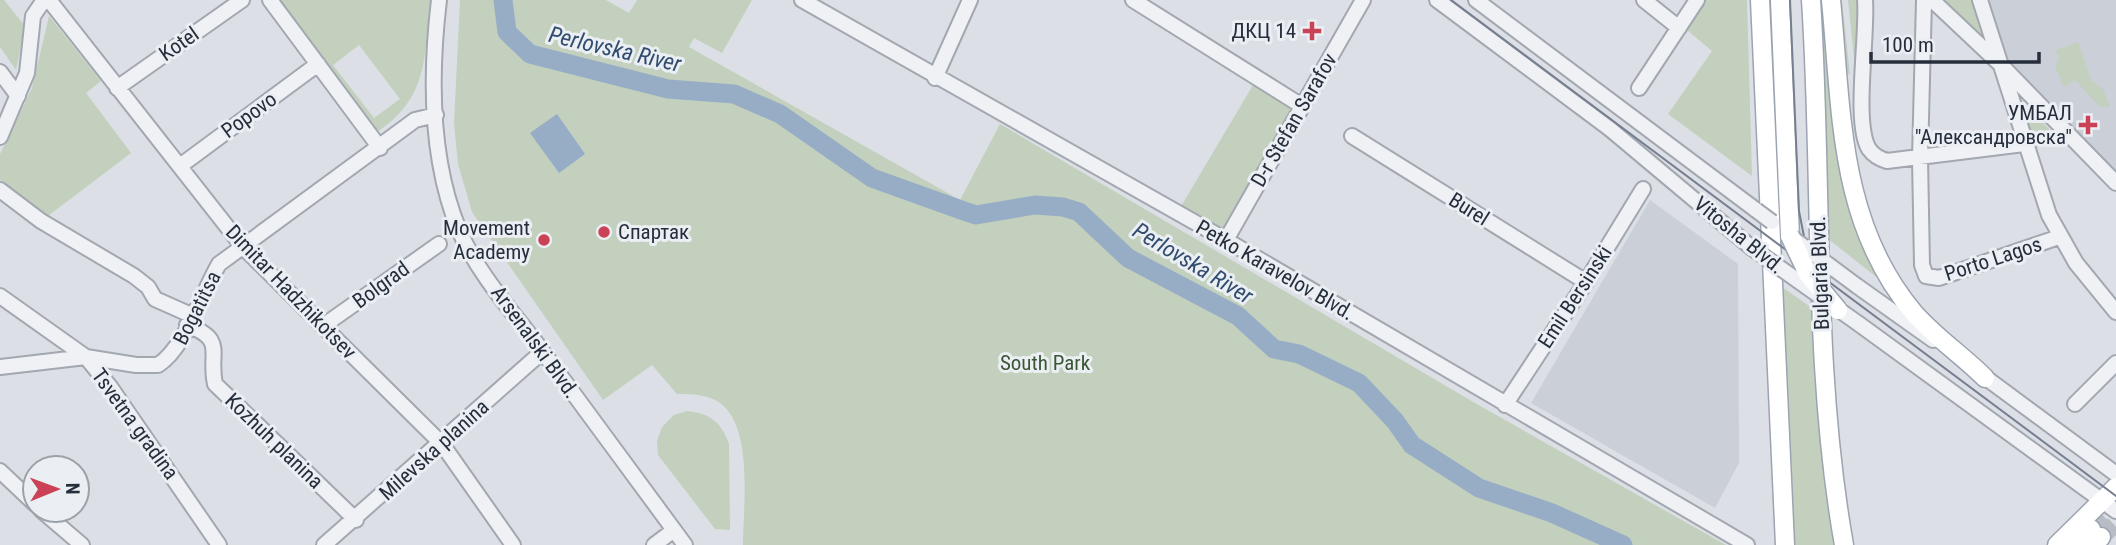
<svg xmlns="http://www.w3.org/2000/svg" width="2116" height="545" viewBox="0 0 2116 545" font-family="'Roboto Condensed',sans-serif">
	<style>
		.built { fill: #cacfd8 }
		.green { fill: #c2d0bd; fill-rule: evenodd }
		.water { fill: #97adc6 }
		.lines { fill: none; stroke-linecap: round; stroke-linejoin: round }
		.river { stroke: #97adc6; stroke-width: 19 }
		.major-tunnel { stroke: #b8bcc4; stroke-width: 18; stroke-dasharray: 18 9; stroke-linecap: butt }
		.minor-casing { stroke: #a2a7b0; stroke-width: 18 }
		.major-casing { stroke: #9ca4b1; stroke-width: 21 }
		.minor { stroke: #eff1f5; stroke-width: 14 }
		.major { stroke: #fff; stroke-width: 18 }
		.tram { stroke: #767f8f; stroke-width: 2 }
		.minor-bridge-casing { stroke: #a2a7b0; stroke-width: 18; stroke-linecap: butt }
		.major-bridge-casing { stroke: #9ca4b1; stroke-width: 21; stroke-linecap: butt }
		.minor-bridge { stroke: #eff1f5; stroke-width: 14 }
		.major-bridge { stroke: #fff; stroke-width: 18 }
		.poi-dot { fill: #cb4155; stroke: #ebeff4; stroke-width: 2.5 }
		.labels { text-anchor: middle; stroke-width: 6; stroke-linejoin: round; paint-order: stroke }
		.poi-label { font-size: 21px; fill: #262e3c; stroke: #ebeff4; text-anchor: end }
		.street-label { font-size: 21px; fill: #262e3c; stroke: #ebeff4 }
		.park-label { font-size: 21px; fill: #3a5734; stroke: #ebeff4 }
		.water-label { font-size: 23px; font-style: italic; fill: #314c6f; stroke: #ebeff4 }
	</style>
	<rect width="100%" height="100%" fill="#dce0e6"/>
	<!-- built -->
	<path class="built" d="M1980,0H2116V183L2002,66Z
		M1650,200L1738,264L1739,463L1715,508L1531,403Z"/>
	<!-- green -->
	<path class="green" d="M0,0H4L25,26L16,70L0,47Z
		M279,0H430C424,55 430,97 377,132ZM359,45L400,99L374,118L333,65Z
		M460,0H606L629,13L637,0H752L722,53L694,38L689,47L960,200L1000,124L1475,403L1726,545H743C743,507 754,428 720,403C707,394 692,394 677,394L652,365L603,400L472,212L458,164L454,123Z
		M1697,0H1747L1752,176L1668,114L1712,51L1681,25Z
		M1820,0H1826L1844,171L1889,287L1827,238Z
		M1839,0H1842L1850,75L1846,71Z
		M1848,0H1861V67L1855,68Z
		M1944,0H1975L1991,47Z
		M49,16L101,81L86,93L131,153L48,216L0,180V154L32,88Z
		M2078,42L2091,80L2103,89L2110,107L2099,106L2075,80L2064,87L2055,66L2059,59L2056,50Z
		M1256,80L1300,106L1223,234L1180,208Z
		M2011,90L2053,133L2033,152Z
		M1782,287L1812,308L1824,480L1835,545H1794Z
		M687,411C710,413 722,423 729,444L730,530L715,529L658,455L657,441L662,427L674,415Z"/>
	<!-- water -->
	<path class="water" d="M557,114L585,154L559,173L530,133Z"/>
	<g class="lines">
		<!-- river -->
		<path class="river" d="M503,0L507,32L530,54L668,89L734,94L780,114L872,178L964,211L976,215L1035,205L1063,207L1079,212L1128,258L1238,316L1274,349L1299,354L1359,383L1395,421L1412,445L1479,488L1552,513L1623,545"/>
		<!-- major-tunnel -->
		<path class="major-tunnel" d="M2091,529L2116,505
			M2101,537L2116,523"/>
		<defs>
			<path id="minor" d="M49,0L243,247L442,444L513,545
				M270,0L380,148
				M439,0C430,75 430,160 459,230C477,272 510,309 537,344C586,411 636,478 685,545
				M802,0L1226,240L1747,545
				M1133,0L1302,106
				M1437,0L1610,129L1752,248
				M1476,0L1756,210
				M1644,0L1679,28
				M1865,0C1868,35 1853,123 1869,149C1874,156 1880,159 1887,161L2024,144
				M1924,0L1920,158L1922,265L1926,276L1939,278L2059,237
				M1932,0L2002,66L2116,183
				M1980,0L2049,215L2076,263L2116,312
				M0,72L18,96
				M935,78L970,0
				M117,88L242,0
				M1639,88L1697,0
				M1352,136L1586,282
				M0,137L27,73L33,16L44,0
				M180,166L318,64
				M0,190L41,221L134,276L148,287L155,299L191,315
				M1226,240L1363,0
				M1857,286L1933,340
				M0,296L86,357L111,388L219,545
				M1859,324L2116,511
				M187,325C227,340 208,352 215,384L356,520
				M323,326L439,244
				M0,367L86,357L136,365H158C185,348 202,293 219,264L415,120L436,115
				M1978,372L2116,474
				M2075,404L2116,363
				M1505,405L1586,282L1643,189
				M0,471L35,504
				M41,510L82,545
				M324,545L542,352
				M654,545L674,530"/>
			<path id="major" d="M1760,0L1785,545
				M1780,0L1790,236
				M1811,0C1823,182 1812,365 1844,545
				M1831,0C1842,111 1838,223 1914,313C1935,337 1963,356 1985,378
				M2057,545L2116,487
				M2075,545L2091,529
				M2094,545L2101,537"/>
		</defs>
		<!-- minor casing -->
		<use href="#minor" class="minor-casing"/>
		<!-- major casing -->
		<use href="#major" class="major-casing"/>
		<!-- minor -->
		<use href="#minor" class="minor"/>
		<!-- major -->
		<use href="#major" class="major"/>
		<!-- tram -->
		<path class="tram" d="M1451,0L2116,496
			M1790,0L1799,211L1806,247L1823,270"/>
		<defs>
			<path id="minor-bridge" d="M1756,210L1772,222
				M1791,237L1857,286
				M1752,248L1859,324"/>
			<path id="major-bridge" d="M1790,236L1808,274L1838,310"/>
		</defs>
		<!-- minor-bridge casing -->
		<use href="#minor-bridge" class="minor-bridge-casing"/>
		<!-- major-bridge casing -->
		<use href="#major-bridge" class="major-bridge-casing"/>
		<!-- minor-bridge -->
		<use href="#minor-bridge" class="minor-bridge"/>
		<!-- major-bridge -->
		<use href="#major-bridge" class="major-bridge"/>
	</g>
	<!-- markers -->
	<g class="poi-dot">
		<path d="M1308.5 20.5h7v7h7v7h-7v7h-7v-7h-7v-7h7z"/>
		<path d="M2084.5 114.5h7v7h7v7h-7v7h-7v-7h-7v-7h7z"/>
		<circle cx="604" cy="232" r="7"/>
		<circle cx="544" cy="240" r="7"/>
	</g>
	<g class="labels">
		<!-- poi labels -->
		<g class="poi-label">
			<text x="1296" y="38">ДКЦ 14</text>
			<text x="2072" y="120">УМБАЛ<tspan x="2072" dy="24">"Александровска"</tspan></text>
			<text x="530" y="235">Movement<tspan x="530" dy="24">Academy</tspan></text>
			<text x="618" y="239" text-anchor="start">Спартак</text>
		</g>
		<!-- street labels -->
		<g class="street-label">
			<text transform="translate(179 44) rotate(-35)" y="7">Kotel</text>
			<text transform="translate(249 115) rotate(-36)" y="7">Popovo</text>
			<text transform="translate(1294 120) rotate(-60)" y="7">D-r Stefan Sarafov</text>
			<text transform="translate(1469 209) rotate(32)" y="7">Burel</text>
			<text transform="translate(1739 235) rotate(39)" y="7">Vitosha Blvd.</text>
			<text transform="translate(1993 259) rotate(-18)" y="7">Porto Lagos</text>
			<text transform="translate(1275 270) rotate(30)" y="7">Petko Karavelov Blvd.</text>
			<text transform="translate(1820 273) rotate(-92)" y="7">Bulgaria Blvd.</text>
			<text transform="translate(381 285) rotate(-36)" y="7">Bolgrad</text>
			<text transform="translate(291 292) rotate(46)" y="7">Dimitar Hadzhikotsev</text>
			<text transform="translate(1575 297) rotate(-57)" y="7">Emil Bersinski</text>
			<text transform="translate(197 308) rotate(-63)" y="7">Bogatitsa</text>
			<text transform="translate(535 342) rotate(54)" y="7">Arsenalski Blvd.</text>
			<text transform="translate(135 424) rotate(54)" y="7">Tsvetna gradina</text>
			<text transform="translate(274 441) rotate(44)" y="7">Kozhuh planina</text>
			<text transform="translate(434 450) rotate(-42)" y="7">Milevska planina</text>
		</g>
		<!-- park labels -->
		<g class="park-label">
			<text x="1045" y="370">South Park</text>
		</g>
		<!-- water labels -->
		<g class="water-label">
			<text transform="translate(615 49) rotate(13)" y="8">Perlovska River</text>
			<text transform="translate(1193 263) rotate(31)" y="8">Perlovska River</text>
		</g>
	</g>
	<!-- north arrow -->
	<g transform="translate(56 489) rotate(89)"><circle r="33" fill="#ebeff4" stroke="#9ca2aa" stroke-width="2"/>
	<path d="M0-5L12 26L0 18L-12 26Z" fill="#cb4155"/>
	<text y="-10" font-size="19" font-weight="bold" text-anchor="middle" fill="#262e3c">N</text>
	</g>
	<!-- scale -->
	<path d="M1871 52v10h168v-10" fill="none" stroke="#262e3c" stroke-width="3.5"/>
	<text x="1882" y="52" font-size="21" fill="#262e3c" stroke="#ebeff4" stroke-width="5" paint-order="stroke">100 m</text>
</svg>
